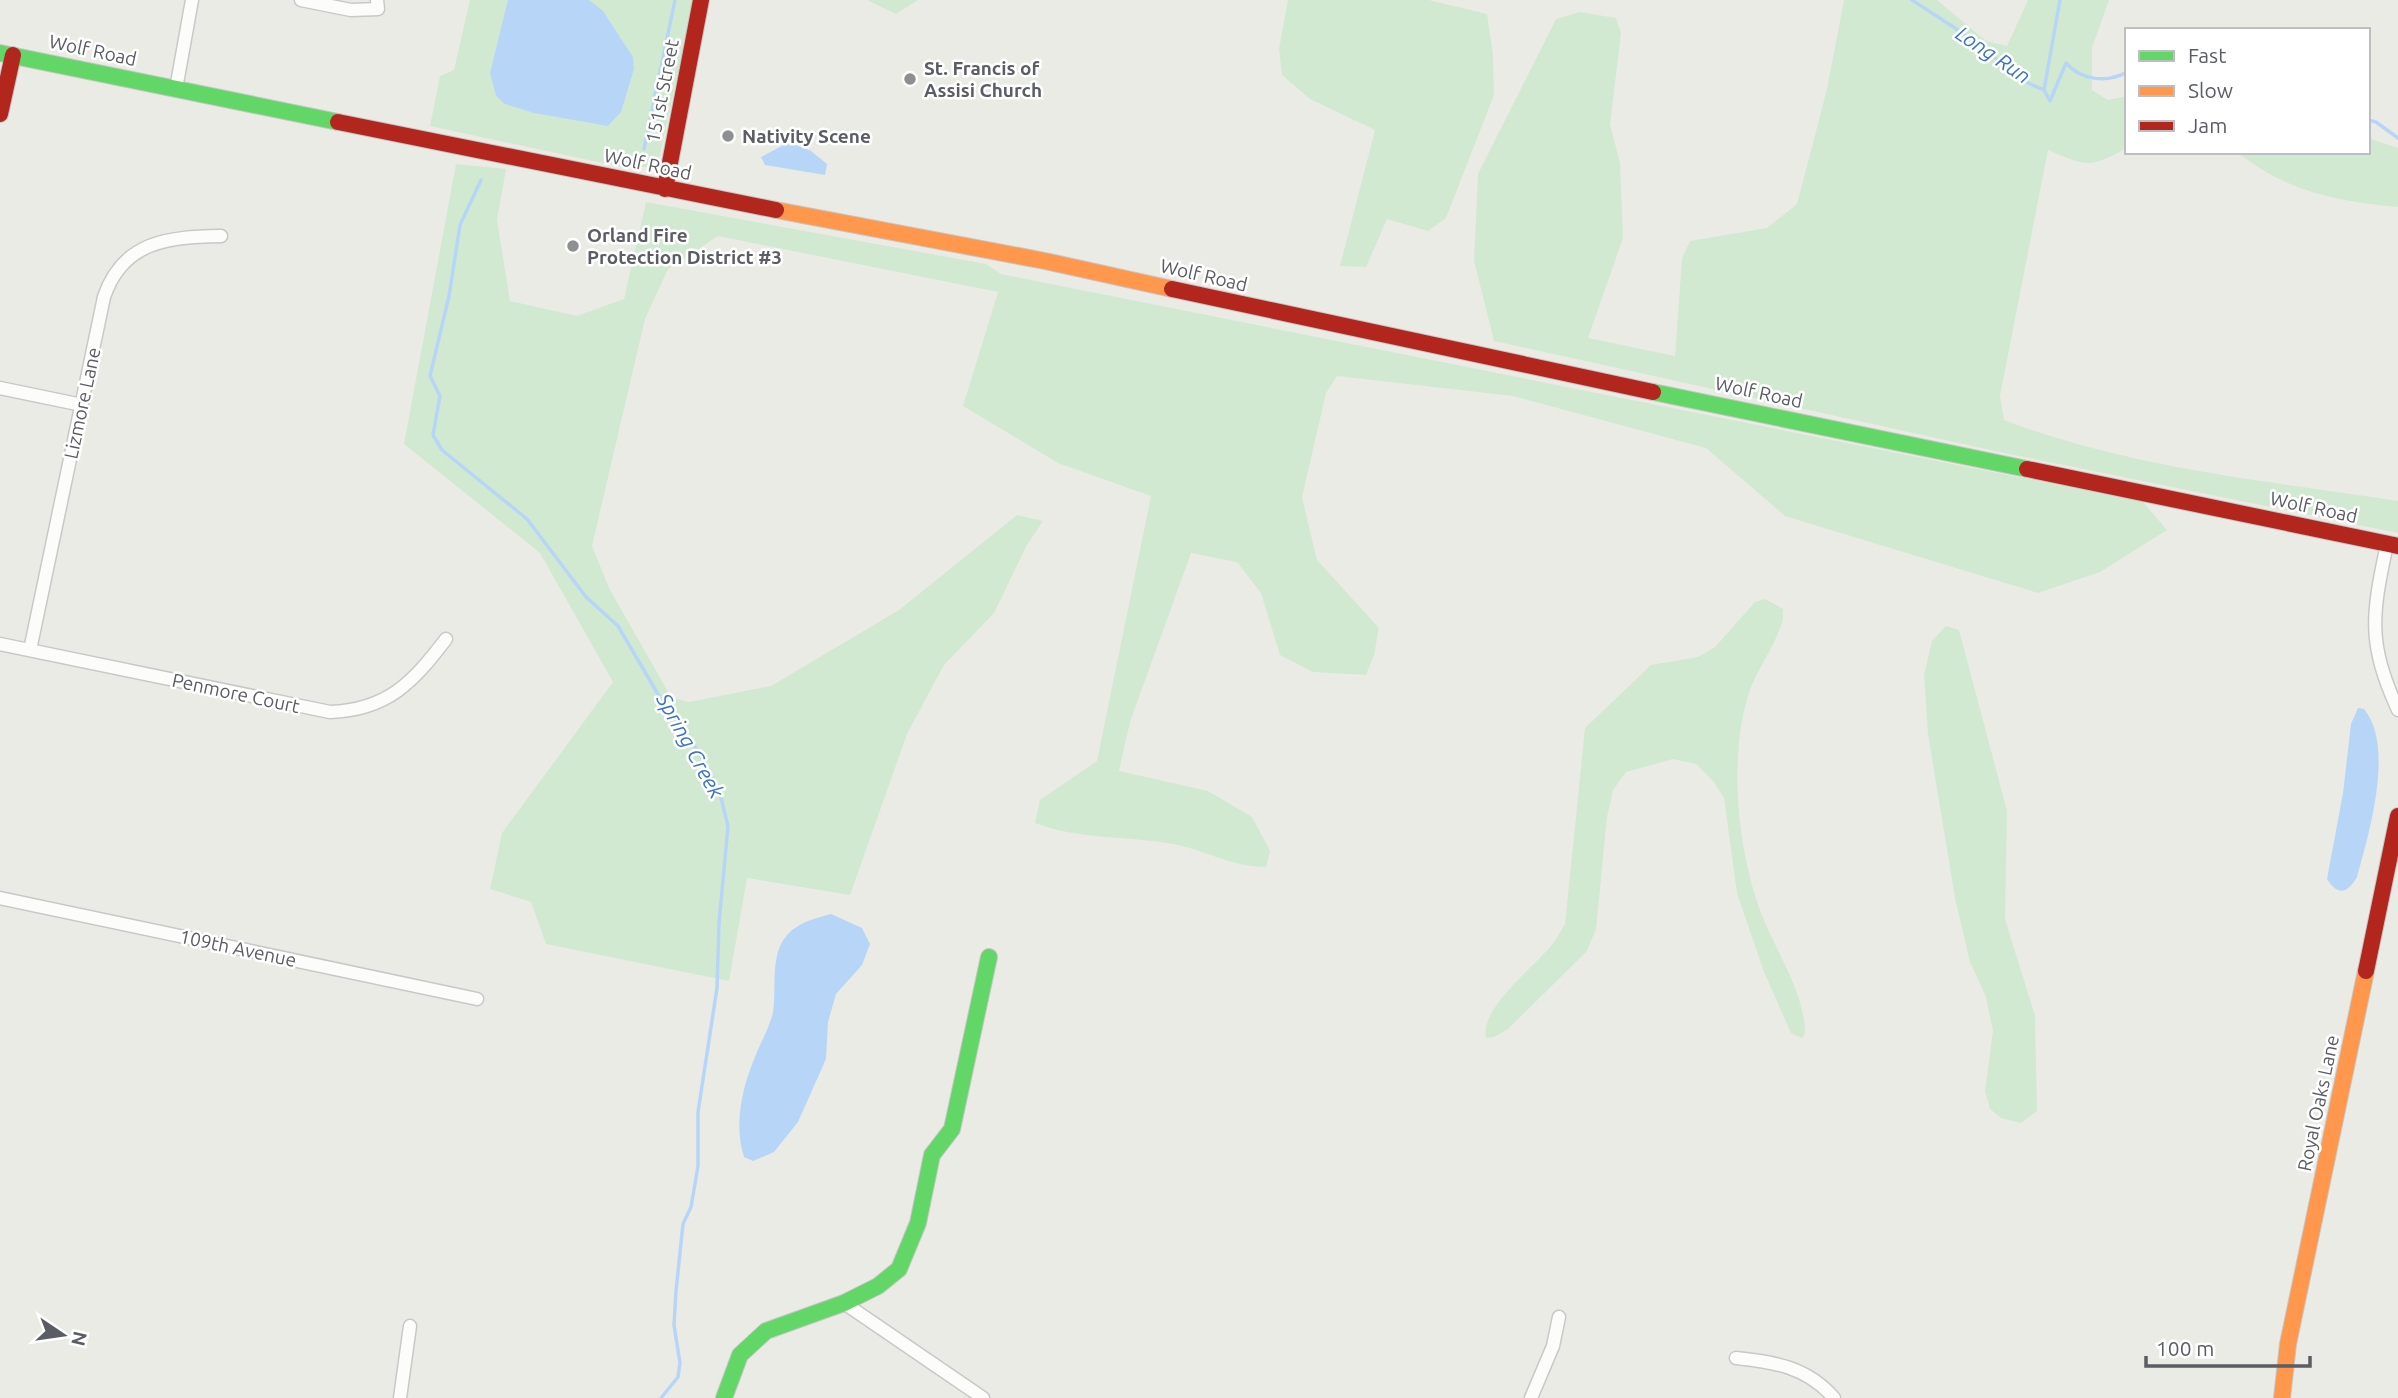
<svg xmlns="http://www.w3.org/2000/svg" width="2398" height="1398" viewBox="0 0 2398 1398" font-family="Ubuntu,sans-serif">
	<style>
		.green { fill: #d1e9d1 }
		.water { fill: #b7d6f7 }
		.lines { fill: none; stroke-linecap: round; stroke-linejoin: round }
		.stream { stroke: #b7d6f7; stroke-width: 3.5 }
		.street-casing { stroke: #c8c9c7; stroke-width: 15 }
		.fast-casing { stroke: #c6c7c6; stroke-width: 18 }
		.slow-casing { stroke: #c6c7c6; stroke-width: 18 }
		.jam-casing { stroke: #c6c7c6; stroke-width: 18 }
		.street { stroke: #fcfcfb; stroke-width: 12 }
		.fast { stroke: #63d668; stroke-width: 16 }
		.slow { stroke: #ff974d; stroke-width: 16 }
		.jam { stroke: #b3261e; stroke-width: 16 }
		.poi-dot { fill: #8d8f91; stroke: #fff; stroke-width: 2.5 }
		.labels { text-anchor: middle; stroke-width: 5; stroke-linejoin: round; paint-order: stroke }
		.street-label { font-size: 19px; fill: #5a5d64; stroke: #fff }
		.poi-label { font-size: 19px; font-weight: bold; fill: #5a5d64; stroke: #fff; text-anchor: start }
		.water-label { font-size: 21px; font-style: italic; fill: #3a73cc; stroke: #fff }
	</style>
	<rect width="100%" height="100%" fill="#ebebe5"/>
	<!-- green -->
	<path class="green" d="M470,0H694L659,159L646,167L626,168L430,126L440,76L454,70Z
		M867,0H918L896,14Z
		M1288,0H1429L1487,14L1493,55L1494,95L1446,218L1428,231L1387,219L1366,267L1340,266L1375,130L1310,99L1282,75L1279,49Z
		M1844,0H1937L1986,41L2007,46L2028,0H2109L2092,48V90L2108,100L2127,96V148C2088,169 2086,166 2048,150L2000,396L2004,420C2129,468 2267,481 2398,501V533L1995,451L1494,341L1474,261L1478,174L1556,19L1580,12L1616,18L1621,33L1610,124L1620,163L1623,238L1588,338L1675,356L1682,259L1690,241L1767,228L1797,204L1827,89Z
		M2368,138L2398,148V207C2336,201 2287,192 2237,152H2368Z
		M456,164L506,169L497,220L510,301L577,316L624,299L646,202L986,264L1001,274L2143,502L2167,530L2100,572L2038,593L1785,516L1706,448L1513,396L1337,376L1326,393L1302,497L1317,560L1379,628L1374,655L1366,675L1313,672L1280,655L1261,593L1237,562L1191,553L1130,722L1119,771L1208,791L1252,817L1270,851L1266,867C1230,867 1202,848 1167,843C1123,836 1077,839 1035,823L1040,800L1097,761L1151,496L1058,463L963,406L998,292L718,236L668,269L645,319L592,546L609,588L671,697L689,702L771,686L899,610L1017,515L1043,521L1027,545L994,613L944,665L907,734L850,895L747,878L729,981L546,944L531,902L490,889L502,833L613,682L540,553L404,444Z
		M1765,599L1783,609V618C1777,644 1759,665 1750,690C1728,754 1737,847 1760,910C1774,949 1805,991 1805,1034L1802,1038L1791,1033L1764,972L1737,893L1724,798L1714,782L1696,764L1673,759L1626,772L1613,790L1607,817L1596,929L1587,951L1508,1029L1494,1037L1486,1038C1480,1008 1532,969 1550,947C1556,940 1560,932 1565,924L1585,728L1651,665L1698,657L1715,647L1755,602Z
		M1946,626L1959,630L2007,811L2005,919L2035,1016L2037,1111L2021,1123L2001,1118L1990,1109L1985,1091L1993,1031L1986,997L1970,962L1955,898L1928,734L1924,675L1932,641Z"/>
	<!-- water -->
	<path class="water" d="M508,0H589L603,11L633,57L634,69L621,112L608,126L534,113L505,104L496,96L490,73Z
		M789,142L811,151L827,164L825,175L765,165L761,157Z
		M2358,708L2364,709C2395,746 2369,834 2357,877C2347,894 2338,896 2327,879L2343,793L2351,724Z
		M831,914L862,928L870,944L862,965L836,994L828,1022L826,1059L798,1122L774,1152L753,1161L744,1157C733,1123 743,1084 757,1052C762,1040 770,1026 773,1012C777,988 769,954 788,934C799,922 816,918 831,914Z"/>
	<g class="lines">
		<!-- stream -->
		<path class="stream" d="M1912,0L1961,32L2028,83L2044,90L2050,101L2066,63C2082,81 2107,83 2127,72
			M2044,90L2060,0
			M2368,120L2376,122L2398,138
			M644,149L675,0
			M481,180L460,225L449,296L430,376L440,396L433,435L442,450L527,519L586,597L618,626L659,696L696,748L719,790L728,826L719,923L717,988L698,1112V1166L691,1207L683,1224L676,1291L674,1325L680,1363L678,1377L661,1398"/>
		<defs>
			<path id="street" d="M301,0L351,10L378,9L377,0
				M176,89L192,0
				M0,388L82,405
				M2387,544C2372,615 2367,642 2398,710
				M0,644L330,712C388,710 413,682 446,639
				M30,650L104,297C123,241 168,237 221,236
				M0,898L477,999
				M844,1303L983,1398
				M1736,1358C1775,1362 1807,1367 1834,1398
				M400,1398L410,1326
				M1531,1398L1553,1346L1559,1317"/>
			<path id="fast" d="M0,53L338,122
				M1653,392L2027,469
				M724,1398L740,1355L766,1331L844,1303L878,1286L899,1269L918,1223L932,1155L952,1129L989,957"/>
			<path id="slow" d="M776,210L1045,261L1172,289
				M2282,1398L2288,1344L2366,971"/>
			<path id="jam" d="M0,114L13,55
				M338,122L776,210
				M665,189L701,0
				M1172,289L1653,392
				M2027,469L2398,546
				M2366,971L2398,816"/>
		</defs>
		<!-- street casing -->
		<use href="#street" class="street-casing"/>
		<!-- fast casing -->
		<use href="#fast" class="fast-casing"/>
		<!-- slow casing -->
		<use href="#slow" class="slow-casing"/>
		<!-- jam casing -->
		<use href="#jam" class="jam-casing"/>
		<!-- street -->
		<use href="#street" class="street"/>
		<!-- fast -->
		<use href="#fast" class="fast"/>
		<!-- slow -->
		<use href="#slow" class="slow"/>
		<!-- jam -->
		<use href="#jam" class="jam"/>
	</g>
	<!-- markers -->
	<g class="poi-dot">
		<circle cx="910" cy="79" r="7"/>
		<circle cx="728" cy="136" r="7"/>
		<circle cx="573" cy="246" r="7"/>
	</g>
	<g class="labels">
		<!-- street labels -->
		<g class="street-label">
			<text transform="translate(93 50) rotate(12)" y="7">Wolf Road</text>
			<text transform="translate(662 91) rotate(-79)" y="7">151st Street</text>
			<text transform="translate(648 164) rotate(12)" y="7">Wolf Road</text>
			<text transform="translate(1204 275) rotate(13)" y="7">Wolf Road</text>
			<text transform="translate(1759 392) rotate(12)" y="7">Wolf Road</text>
			<text transform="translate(82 403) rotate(-78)" y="7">Lizmore Lane</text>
			<text transform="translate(2314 507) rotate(12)" y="7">Wolf Road</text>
			<text transform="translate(236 693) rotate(12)" y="7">Penmore Court</text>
			<text transform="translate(238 948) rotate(12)" y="7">109th Avenue</text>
			<text transform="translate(2318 1103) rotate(-78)" y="7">Royal Oaks Lane</text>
		</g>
		<!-- poi labels -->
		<g class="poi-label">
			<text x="924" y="75">St. Francis of<tspan x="924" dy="22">Assisi Church</tspan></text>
			<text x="742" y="143">Nativity Scene</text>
			<text x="587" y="242">Orland Fire<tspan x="587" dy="22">Protection District #3</tspan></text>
		</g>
		<!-- water labels -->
		<g class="water-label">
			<text transform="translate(1993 55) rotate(34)" y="7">Long Run</text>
			<text transform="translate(690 746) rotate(61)" y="7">Spring Creek</text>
		</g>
	</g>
	<!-- legend -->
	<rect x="2125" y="28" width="245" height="126" fill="#ffffff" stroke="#bdbec1" stroke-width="2"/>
	<rect x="2139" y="51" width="35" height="10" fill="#63d668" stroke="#bdbec1" stroke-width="2"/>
	<text x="2188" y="63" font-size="21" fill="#5a5d64">Fast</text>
	<rect x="2139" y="86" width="35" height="10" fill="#ff974d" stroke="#bdbec1" stroke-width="2"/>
	<text x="2188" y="98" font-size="21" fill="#5a5d64">Slow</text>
	<rect x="2139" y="121" width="35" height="10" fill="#b3261e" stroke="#bdbec1" stroke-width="2"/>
	<text x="2188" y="133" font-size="21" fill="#5a5d64">Jam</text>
	<!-- north arrow -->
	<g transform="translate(63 1335) rotate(103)" stroke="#ffffff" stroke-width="5" paint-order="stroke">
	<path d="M0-5L12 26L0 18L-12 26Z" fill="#5a5d64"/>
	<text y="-10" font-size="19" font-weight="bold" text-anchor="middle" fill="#5a5d64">N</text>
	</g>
	<!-- scale -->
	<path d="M2146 1356v10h164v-10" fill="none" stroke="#5a5d64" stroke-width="3.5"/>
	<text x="2156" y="1356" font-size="21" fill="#5a5d64" stroke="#ffffff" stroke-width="5" paint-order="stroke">100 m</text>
</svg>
